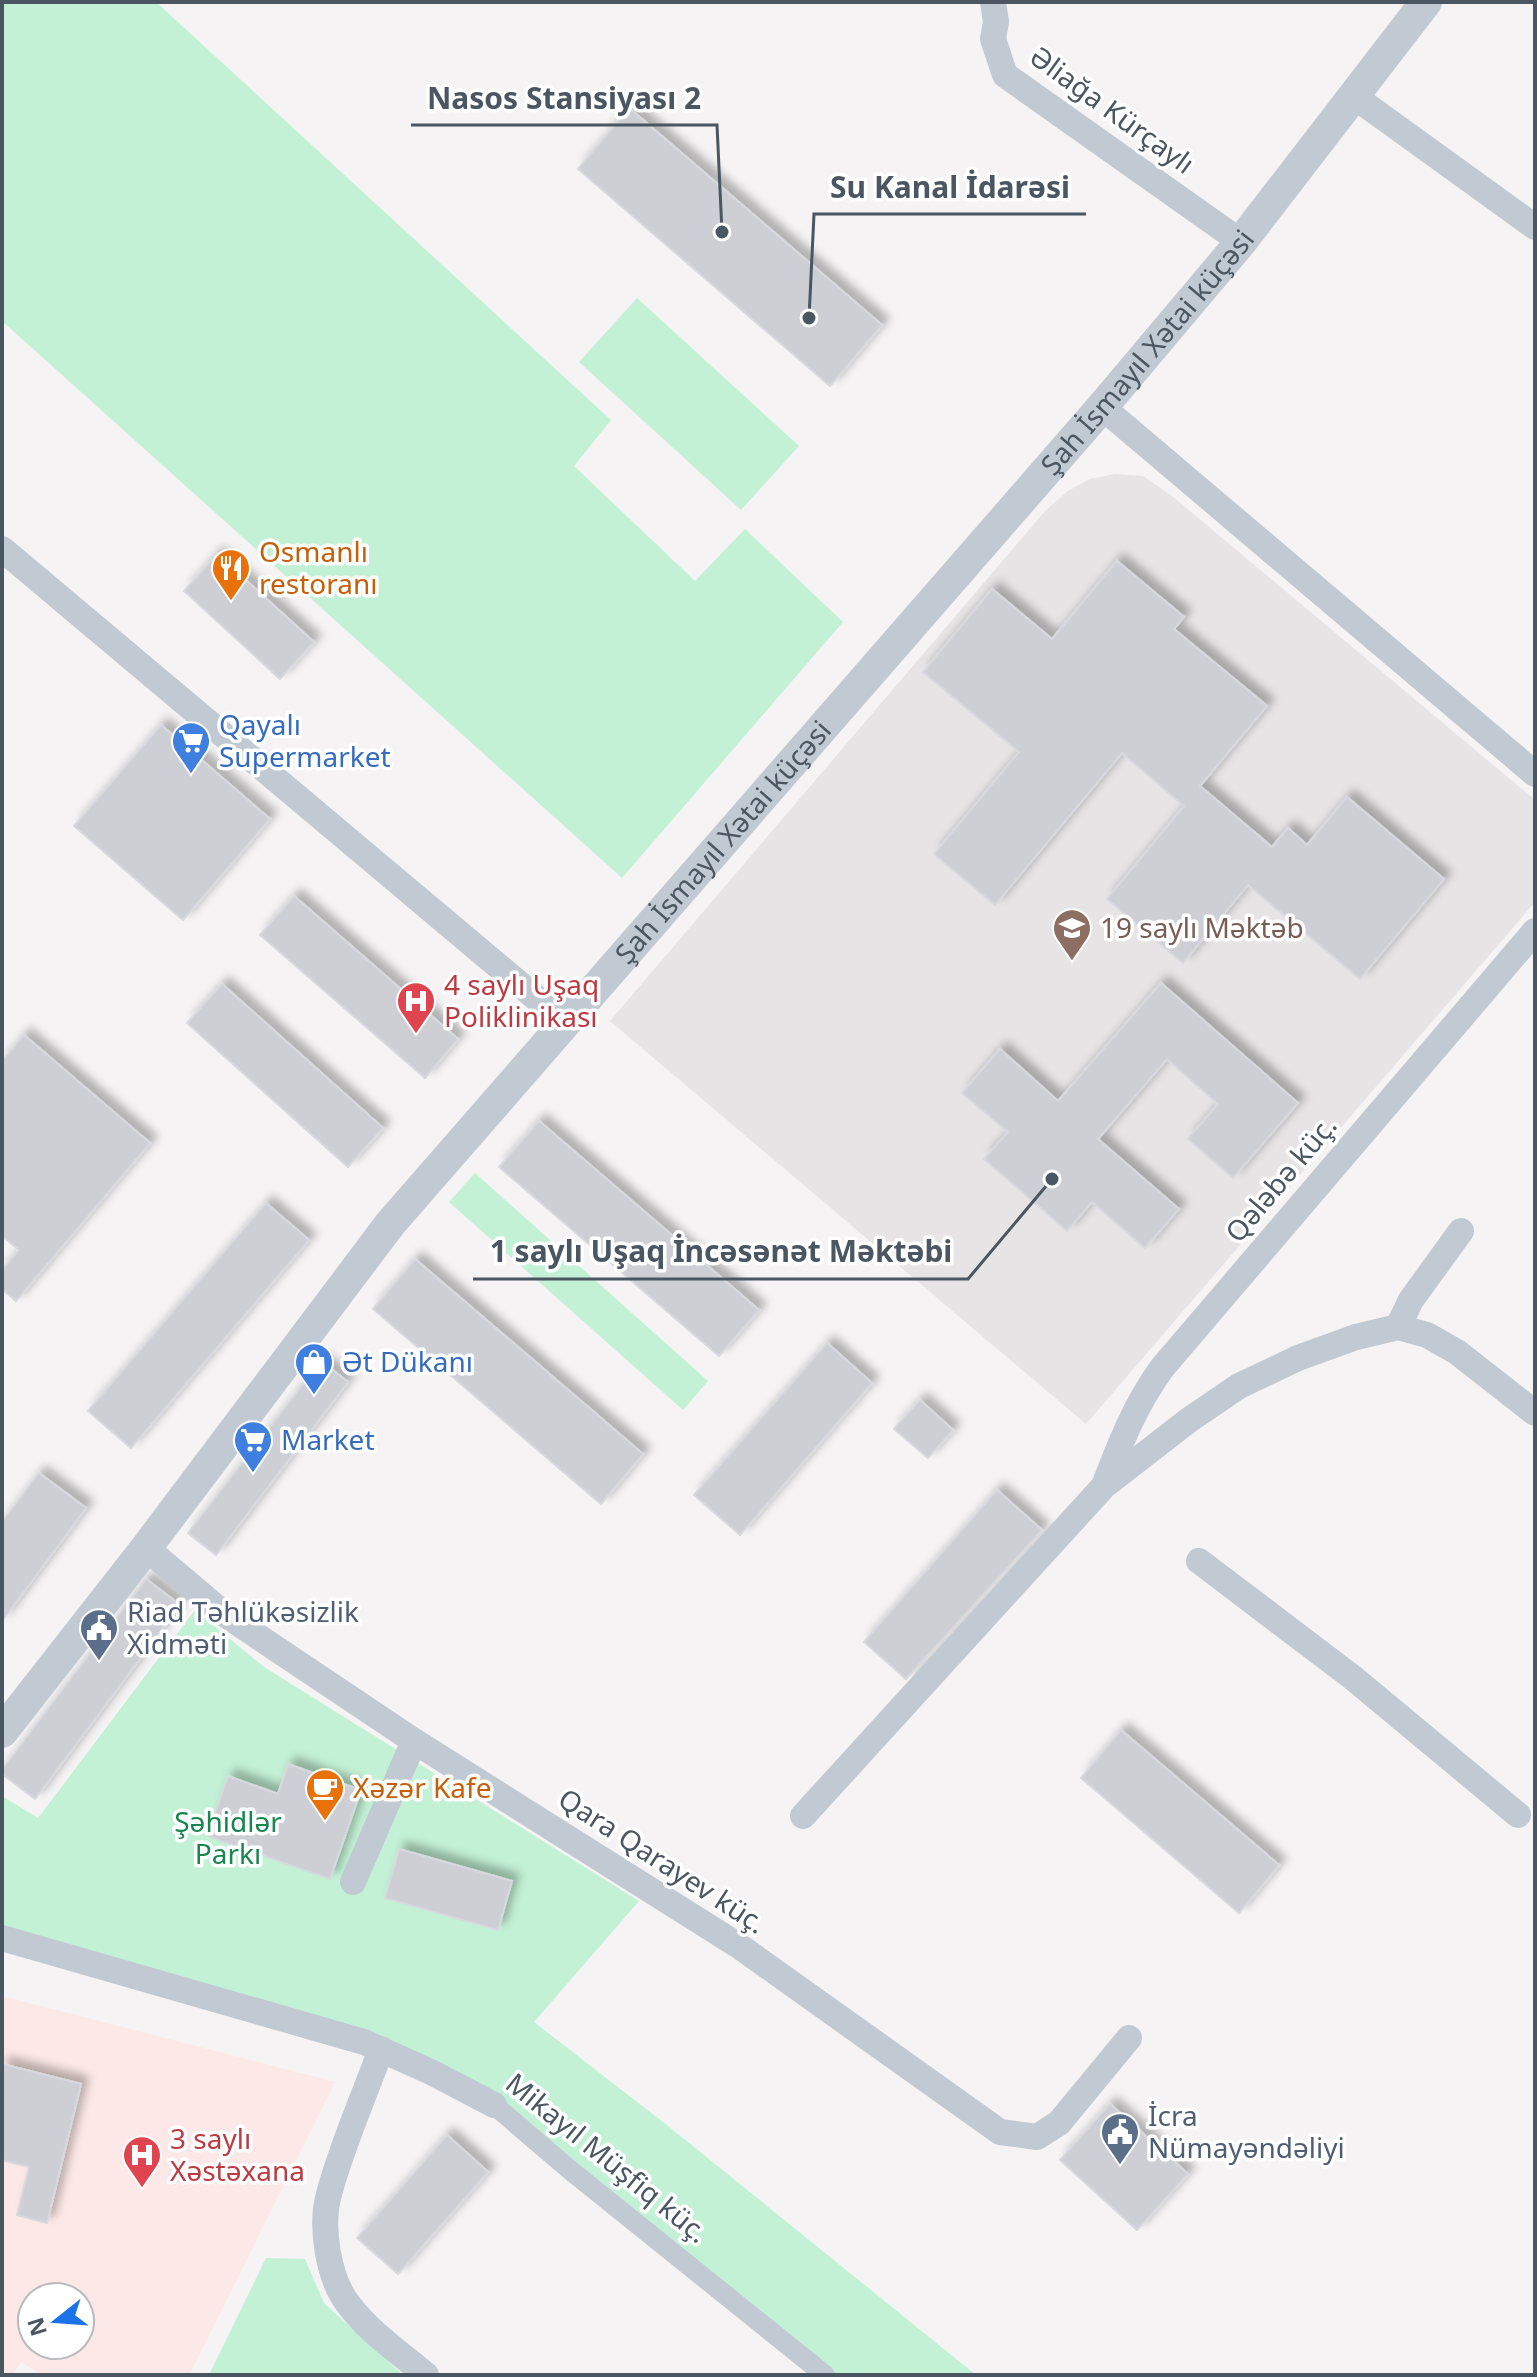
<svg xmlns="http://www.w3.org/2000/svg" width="1537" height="2377" viewBox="0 0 1537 2377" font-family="'Noto Sans',sans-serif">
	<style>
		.education { fill: #e6e4e5 }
		.medical { fill: #fce8e6; fill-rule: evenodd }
		.green { fill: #c3f1d5 }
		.building { fill: #cdcfd5; stroke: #d7d9de; stroke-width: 2; filter: url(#shadow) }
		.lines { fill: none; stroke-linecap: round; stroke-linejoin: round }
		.pedestrian { stroke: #c1cad2; stroke-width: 20 }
		.minor { stroke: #c1cad2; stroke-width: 26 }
		.tertiary { stroke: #c1cad2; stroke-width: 32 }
		.labels { text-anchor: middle; stroke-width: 7; stroke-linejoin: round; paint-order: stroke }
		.street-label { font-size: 28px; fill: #4a5661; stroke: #fff }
		.food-label { font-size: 28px; fill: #c56008; stroke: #fff; text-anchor: start }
		.shop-label { font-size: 28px; fill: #366cbe; stroke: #fff; text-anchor: start }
		.education-label { font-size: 28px; fill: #785e54; stroke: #fff; text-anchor: start }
		.health-label { font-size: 28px; fill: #be3a42; stroke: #fff; text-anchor: start }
		.service-label { font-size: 28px; fill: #4e5e75; stroke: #fff; text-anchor: start }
		.park-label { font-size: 28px; fill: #17864f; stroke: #fff }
		.leader { fill: none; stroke: #4a5661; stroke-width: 3 }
		.callout-dot { fill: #4a5661; stroke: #fff; stroke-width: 3 }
		.callout-label { font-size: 30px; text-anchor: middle; font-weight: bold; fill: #4a5661; stroke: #fff; stroke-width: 7; stroke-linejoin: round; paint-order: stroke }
	</style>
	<defs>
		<filter id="shadow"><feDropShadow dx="7" dy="-7" stdDeviation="4" flood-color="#0004"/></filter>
	</defs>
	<rect width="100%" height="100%" fill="#f5f3f3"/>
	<!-- education -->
	<path class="education" d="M1115,474L1143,476L1172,496L1535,800V902L1086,1424L610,1021L1045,511L1068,491L1090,479Z"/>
	<!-- medical -->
	<path class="medical" d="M2,1996L335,2082L189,2375H42L21,2362L12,2375H2ZM32,2297H80V2345H32Z"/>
	<!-- green -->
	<path class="green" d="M2,2H156L611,420L574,466L695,581L745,529L843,622L622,878L2,321Z
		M637,298L799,446L741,510L579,362Z
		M475,1173L708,1381L683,1410L449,1202Z
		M195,1610L264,1667L639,1901L534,2022L668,2126L976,2375H825L570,2170L433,2073L2,1939V1796L38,1818Z
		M266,2258L305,2259L324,2303L403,2375H209Z"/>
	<!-- building -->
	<path class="building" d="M629,108L882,325L830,386L578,169Z
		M217,554L314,642L280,679L184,591Z
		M1117,561L1184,617L1174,629L1267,706L1200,786L1272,847L1288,828L1307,845L1347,797L1444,879L1360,979L1248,885L1183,963L1107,899L1184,806L1122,753L995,905L934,854L1019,752L923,672L992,589L1052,639Z
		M161,725L270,819L183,920L74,826Z
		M294,896L458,1039L425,1078L260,935Z
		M1161,983L1298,1103L1233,1178L1188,1139L1218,1104L1167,1059L1098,1139L1179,1209L1145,1248L1092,1202L1067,1231L984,1159L1008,1132L962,1093L1000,1049L1058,1101Z
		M222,984L383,1128L348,1167L187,1023Z
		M24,1035L150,1143L16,1301L2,1289V1270L19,1250L2,1236V1061Z
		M539,1121L759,1310L719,1356L499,1167Z
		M266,1203L309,1240L131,1448L88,1411Z
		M415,1259L643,1454L601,1504L373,1309Z
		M827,1343L872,1383L740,1535L694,1495Z
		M321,1361L348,1382L216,1555L188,1533Z
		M920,1400L953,1430L928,1458L894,1429Z
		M39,1473L86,1508L2,1621V1522Z
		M997,1490L1042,1530L906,1679L864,1642Z
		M146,1579L180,1605L35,1799L2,1774V1770Z
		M1121,1730L1279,1865L1239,1913L1081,1778Z
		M288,1764L361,1790L330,1879L207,1836L228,1776L278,1794Z
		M399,1849L512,1881L498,1930L385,1898Z
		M2,2064L81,2084L47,2223L17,2215L29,2167L2,2160Z
		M1110,2104L1188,2174L1137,2230L1060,2160Z
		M447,2135L488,2172L398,2274L357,2238Z"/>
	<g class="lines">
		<!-- pedestrian -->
		<path class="pedestrian" d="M494,2105L570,2170L825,2375"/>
		<!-- minor -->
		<path class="minor" d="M993,2L996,22L993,39L1005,75L1241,242
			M1355,97L1535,227
			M1102,407L1535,774
			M2,549L566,1023
			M1398,1327L1411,1300L1461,1231
			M1104,1486C1120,1444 1135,1405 1162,1368L1535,931
			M146,1548L223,1613L414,1741L739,1946L1000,2132L1037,2137L1059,2123L1129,2038
			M1199,1561L1352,1677L1518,1815
			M803,1816L1104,1486L1189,1420L1239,1386L1298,1358L1356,1337L1398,1327L1427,1335L1457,1352L1535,1413
			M353,1882L414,1741
			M2,1938L364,2042L433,2073L494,2105
			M381,2049C364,2097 342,2145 329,2194C320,2226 328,2279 349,2305C369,2332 400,2353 426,2375"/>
		<!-- tertiary -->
		<path class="tertiary" id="s1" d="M2,1732L146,1548L390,1224L1102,407L1241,242L1426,2"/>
	</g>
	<!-- icons -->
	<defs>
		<symbol id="restaurant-pin" viewBox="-11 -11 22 30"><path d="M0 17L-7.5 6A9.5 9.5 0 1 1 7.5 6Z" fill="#e8710a" stroke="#fff"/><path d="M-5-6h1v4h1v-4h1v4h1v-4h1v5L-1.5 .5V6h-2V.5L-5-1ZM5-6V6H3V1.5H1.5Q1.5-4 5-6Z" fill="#fff"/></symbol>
		<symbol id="supermarket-pin" viewBox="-11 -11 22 30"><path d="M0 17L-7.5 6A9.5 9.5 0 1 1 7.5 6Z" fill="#3f7fe0" stroke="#fff"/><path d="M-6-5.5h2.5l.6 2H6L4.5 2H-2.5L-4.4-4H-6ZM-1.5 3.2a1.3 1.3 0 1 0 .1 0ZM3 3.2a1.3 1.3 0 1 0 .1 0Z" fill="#fff"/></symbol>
		<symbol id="school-pin" viewBox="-11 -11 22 30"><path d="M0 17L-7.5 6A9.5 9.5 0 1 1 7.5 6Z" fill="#8d6e63" stroke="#fff"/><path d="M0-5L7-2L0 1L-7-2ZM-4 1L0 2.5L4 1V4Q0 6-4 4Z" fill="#fff"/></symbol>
		<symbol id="hospital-pin" viewBox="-11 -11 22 30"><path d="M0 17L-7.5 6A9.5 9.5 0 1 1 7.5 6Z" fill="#e0444e" stroke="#fff"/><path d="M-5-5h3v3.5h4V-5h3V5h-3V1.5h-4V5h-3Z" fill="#fff"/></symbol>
		<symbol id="shop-pin" viewBox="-11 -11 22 30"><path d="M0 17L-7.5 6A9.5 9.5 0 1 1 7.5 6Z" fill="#3f7fe0" stroke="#fff"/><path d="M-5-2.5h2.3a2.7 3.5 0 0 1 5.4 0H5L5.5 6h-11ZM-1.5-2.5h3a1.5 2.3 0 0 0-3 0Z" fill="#fff"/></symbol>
		<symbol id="civic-pin" viewBox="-11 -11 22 30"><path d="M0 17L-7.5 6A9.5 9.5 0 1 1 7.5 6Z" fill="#5c6f8a" stroke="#fff"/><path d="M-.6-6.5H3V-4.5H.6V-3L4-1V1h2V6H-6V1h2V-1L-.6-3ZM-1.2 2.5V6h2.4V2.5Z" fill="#fff"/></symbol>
		<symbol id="cafe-pin" viewBox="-11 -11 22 30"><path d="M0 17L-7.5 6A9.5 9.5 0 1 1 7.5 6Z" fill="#e8710a" stroke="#fff"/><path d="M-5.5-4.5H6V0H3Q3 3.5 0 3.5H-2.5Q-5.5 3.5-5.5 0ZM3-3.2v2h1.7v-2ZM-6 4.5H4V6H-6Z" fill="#fff"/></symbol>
	</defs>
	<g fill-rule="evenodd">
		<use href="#restaurant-pin" x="209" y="546" width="44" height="60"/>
		<use href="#supermarket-pin" x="169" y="719" width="44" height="60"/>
		<use href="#school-pin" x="1050" y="906" width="44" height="60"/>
		<use href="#hospital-pin" x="394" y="979" width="44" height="60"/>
		<use href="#shop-pin" x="292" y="1340" width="44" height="60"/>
		<use href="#supermarket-pin" x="231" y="1418" width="44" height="60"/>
		<use href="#civic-pin" x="77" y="1606" width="44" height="60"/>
		<use href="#cafe-pin" x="303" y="1766" width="44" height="60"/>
		<use href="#civic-pin" x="1098" y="2110" width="44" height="60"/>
		<use href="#hospital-pin" x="120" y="2133" width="44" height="60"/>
	</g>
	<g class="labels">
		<!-- street labels -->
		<g class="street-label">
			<text transform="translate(1112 110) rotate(36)" y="10">Əliağa Kürçaylı</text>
			<text dy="10" stroke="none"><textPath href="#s1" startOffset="1794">Şah İsmayıl Xətai küçəsi</textPath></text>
			<text dy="10" stroke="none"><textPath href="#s1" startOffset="1146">Şah İsmayıl Xətai küçəsi</textPath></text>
			<text transform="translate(1281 1179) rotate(-50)" y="10">Qələbə küç.</text>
			<text transform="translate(662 1861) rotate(33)" y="10">Qara Qarayev küç.</text>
			<text transform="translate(607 2158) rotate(39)" y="10">Mikayıl Müşfiq küç.</text>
		</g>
		<!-- food labels -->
		<g class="food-label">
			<text x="259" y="562">Osmanlı<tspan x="259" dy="32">restoranı</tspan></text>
			<text x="353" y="1798">Xəzər Kafe</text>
		</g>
		<!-- shop labels -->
		<g class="shop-label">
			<text x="219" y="735">Qayalı<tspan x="219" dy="32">Supermarket</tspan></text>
			<text x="342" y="1372">Ət Dükanı</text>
			<text x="281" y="1450">Market</text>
		</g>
		<!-- education labels -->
		<g class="education-label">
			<text x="1100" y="938">19 saylı Məktəb</text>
		</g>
		<!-- health labels -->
		<g class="health-label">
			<text x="444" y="995">4 saylı Uşaq<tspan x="444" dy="32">Poliklinikası</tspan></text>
			<text x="170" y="2149">3 saylı<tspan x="170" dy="32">Xəstəxana</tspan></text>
		</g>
		<!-- service labels -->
		<g class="service-label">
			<text x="127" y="1622">Riad Təhlükəsizlik<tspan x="127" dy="32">Xidməti</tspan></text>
			<text x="1148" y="2126">İcra<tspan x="1148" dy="32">Nümayəndəliyi</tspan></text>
		</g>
		<!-- park labels -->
		<g class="park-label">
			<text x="228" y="1832">Şəhidlər<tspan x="228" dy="32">Parkı</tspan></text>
		</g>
	</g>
	<!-- callouts -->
	<path class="leader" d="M722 232L717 125H411M809 318L814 214H1086M1052 1179L968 1279H473"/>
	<g class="callout-dot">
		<circle cx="722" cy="232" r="8"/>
		<circle cx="809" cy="318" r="8"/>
		<circle cx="1052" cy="1179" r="8"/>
	</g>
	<g class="callout-label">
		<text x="564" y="109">Nasos Stansiyası 2</text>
		<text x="950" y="198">Su Kanal İdarəsi</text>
		<text x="721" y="1262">1 saylı Uşaq İncəsənət Məktəbi</text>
	</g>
	<!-- border -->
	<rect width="1537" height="2377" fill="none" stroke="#4a5661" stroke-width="8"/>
	<!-- north arrow -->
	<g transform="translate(56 2321) rotate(253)"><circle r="38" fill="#ffffff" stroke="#b7bbc0" stroke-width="2"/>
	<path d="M0-6L14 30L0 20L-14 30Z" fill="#1a73e8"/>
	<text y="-12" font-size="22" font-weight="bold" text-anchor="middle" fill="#4a5661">N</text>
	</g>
</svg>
